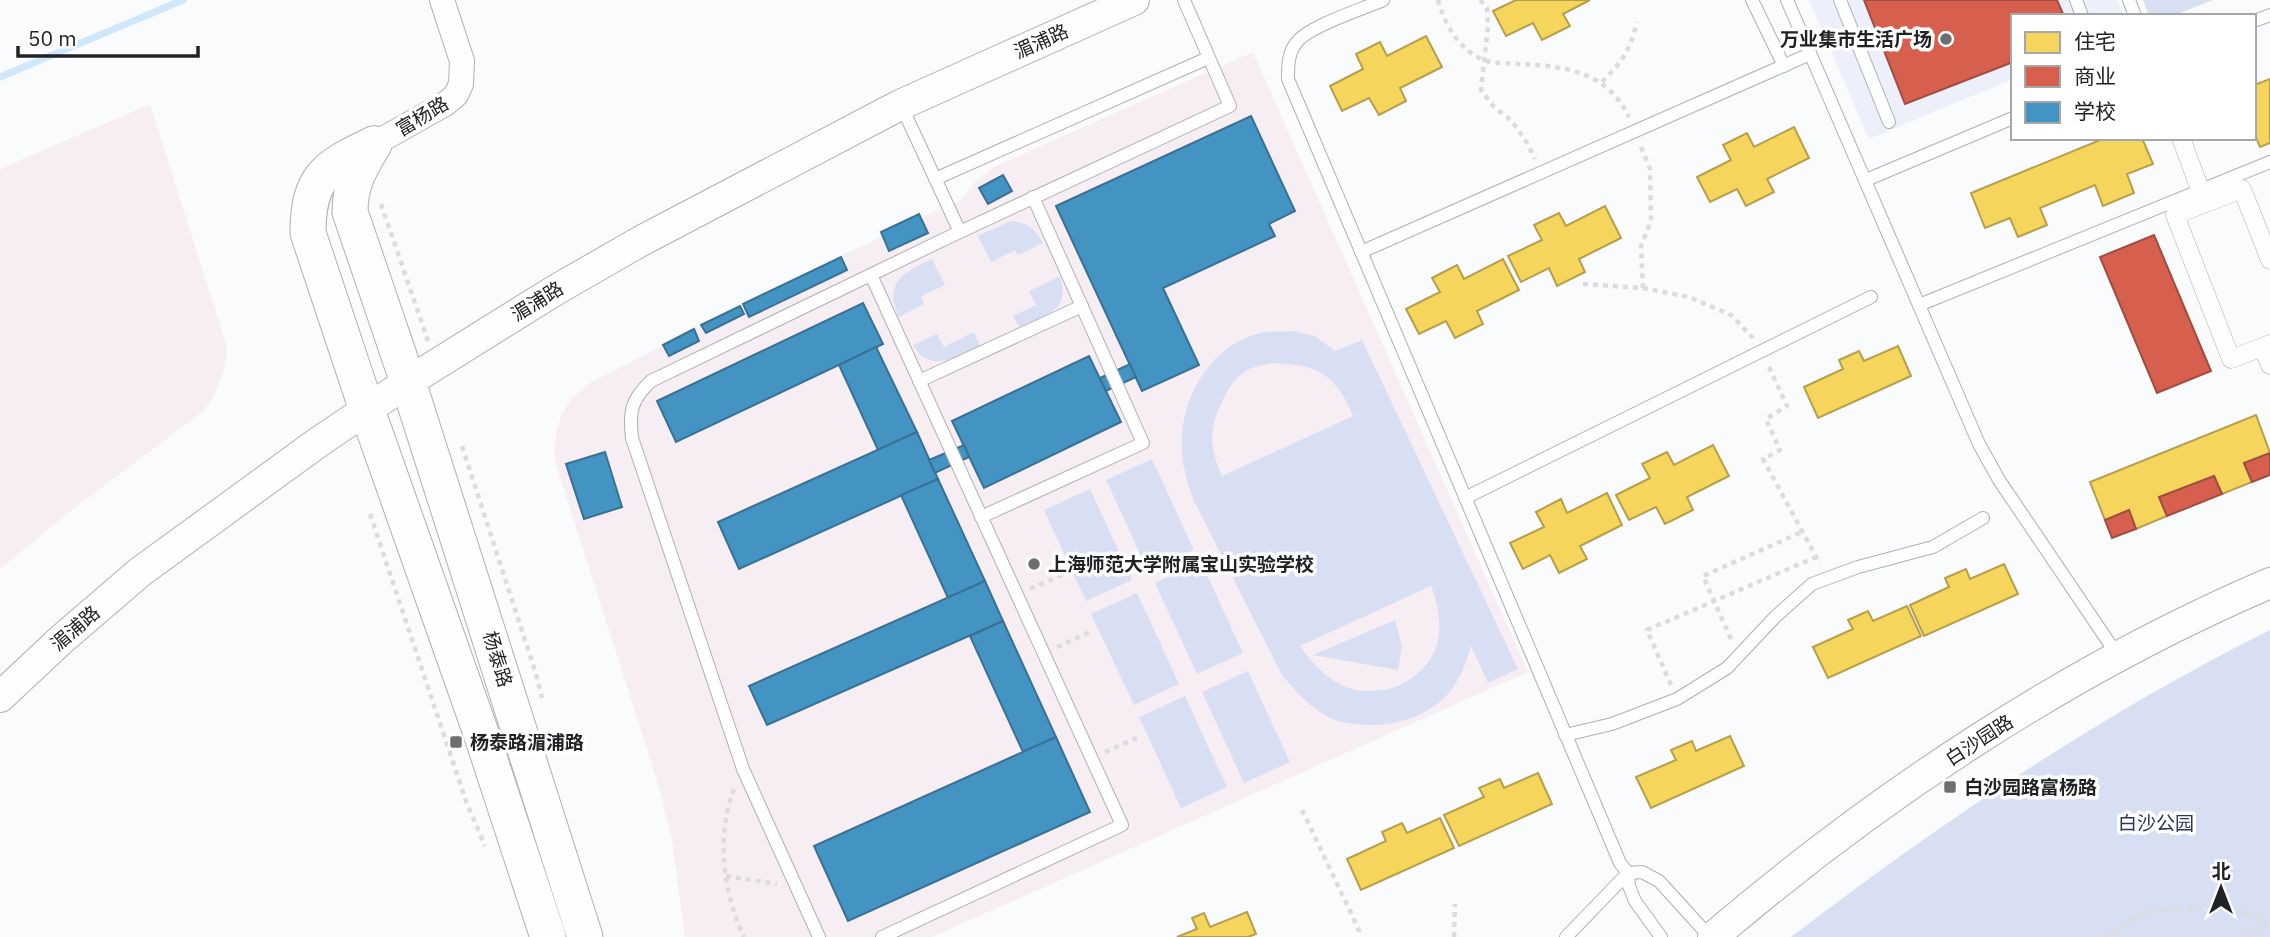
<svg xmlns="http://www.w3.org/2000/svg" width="2270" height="937" viewBox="0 0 2270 937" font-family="'IBM Plex Sans','Noto Sans SC',sans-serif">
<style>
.built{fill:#edf0fa}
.education{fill:#f7eef4}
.green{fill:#d9dff3;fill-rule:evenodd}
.homes{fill:#f6d55c;stroke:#b69f4c;stroke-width:2}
.shops{fill:#d6604d;stroke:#a04d41;stroke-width:2}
.schools{fill:#4393c3;stroke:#397194;stroke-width:2}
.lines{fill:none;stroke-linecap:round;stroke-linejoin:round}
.stream{stroke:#d0e7fb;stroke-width:7}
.service-casing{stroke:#afb0b2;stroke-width:14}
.pedestrian-casing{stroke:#afb0b2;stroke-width:19}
.minor-casing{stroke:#afb0b2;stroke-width:26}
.tertiary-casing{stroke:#afb0b2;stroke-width:32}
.secondary-casing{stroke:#afb0b2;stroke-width:37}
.path{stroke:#dcdcdd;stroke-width:4.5;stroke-dasharray:5 5;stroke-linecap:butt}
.service{stroke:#fefeff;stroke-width:12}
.pedestrian{stroke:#fefeff;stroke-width:18}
.minor{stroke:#fefeff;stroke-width:24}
.tertiary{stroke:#fefeff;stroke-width:30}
.secondary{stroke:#fefeff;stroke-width:35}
.poi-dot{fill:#6d6e71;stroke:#fff;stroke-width:2.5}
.labels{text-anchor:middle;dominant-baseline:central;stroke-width:7;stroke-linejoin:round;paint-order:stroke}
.poi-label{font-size:19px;font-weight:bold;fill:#212225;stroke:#fff;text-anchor:start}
.street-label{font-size:19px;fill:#212225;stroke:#fff}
.park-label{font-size:19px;fill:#2b3461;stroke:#fff}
</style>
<rect width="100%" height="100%" fill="#f9fbfd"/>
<path class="built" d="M1809 0H2117L2124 16H2013V79L1869 139Z"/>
<g class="education">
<path d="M1253 52 1528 672 932 937H685L672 840 656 777 558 471 554 453 556 432 562 414 571 399 591 382 743 304 882 236 881 232 919 214 921 218 960 200 975 182 993 167Z"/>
<path d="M150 104 226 344 227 357 223 373 212 400 202 412 73 509 0 569V169Z"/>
</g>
<g class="green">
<path d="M2143 0H2213L2172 16H2149Z"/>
<path d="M1011 221C1028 223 1035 228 1043 243L1018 255 1015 250 991 262 978 236Z"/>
<path d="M932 259 945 285 921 296 924 304 899 317C883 282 904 272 932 259Z"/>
<path d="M1060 276C1071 311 1046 315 1019 327L1013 316 1036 305 1029 291Z"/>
<path d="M1291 331 1315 336 1335 351 1362 340 1518 669 1488 683 1471 646C1466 663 1460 680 1448 694 1421 723 1375 731 1338 721 1316 714 1294 691 1281 673L1194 501C1187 482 1181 463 1182 442 1182 394 1213 343 1264 332 1272 331 1282 332 1291 331ZM1273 363C1318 365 1335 373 1353 416L1222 476C1208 445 1209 426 1225 396 1229 387 1237 376 1246 371 1253 366 1265 365 1273 363ZM1431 586C1445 622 1444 659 1407 681 1398 686 1392 689 1382 690 1372 691 1358 692 1349 688 1328 681 1312 663 1300 646Z"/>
<path d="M974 332 980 346C958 356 929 375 913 345L937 334 944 347Z"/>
<path d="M1152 459 1194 550 1148 571 1106 480Z"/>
<path d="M1090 489 1132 580 1086 601 1044 510Z"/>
<path d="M1201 562 1243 653 1197 674 1155 583Z"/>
<path d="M1137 593 1179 684 1134 705 1091 614Z"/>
<path d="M1395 620 1402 646 1398 670 1313 655Z"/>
<path d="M2270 630V937H1791C1941 822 2100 715 2270 630Z"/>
<path d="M1248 671 1290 762 1244 783 1202 692Z"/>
<path d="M1185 696 1227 787 1181 808 1139 717Z"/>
</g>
<g class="homes">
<path d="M1516 0H1590L1563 14 1570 26 1542 40 1533 23 1506 36 1493 11Z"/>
<path d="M1426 36 1442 67 1400 88 1406 101 1379 115 1369 98 1342 111 1330 86 1363 69 1356 54 1380 42 1387 56Z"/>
<path d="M2270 79V143L2260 147 2254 133V85Z"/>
<path d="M1794 127 1809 158 1767 179 1774 192 1746 206 1737 189 1710 202 1697 177 1731 160 1723 145 1747 133 1754 147Z"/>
<path d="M2105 138H2142L2153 164 2127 174 2134 193 2103 206 2095 185 2040 208 2047 225 2018 237 2010 218 1985 228 1971 193Z"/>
<path d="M1605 206 1621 238 1579 259 1585 272 1557 286 1549 268 1521 282 1508 256 1542 240 1534 225 1559 213 1566 226Z"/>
<path d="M1503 259 1519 290 1477 311 1483 324 1455 338 1446 321 1419 334 1406 309 1440 292 1432 278 1457 265 1464 279Z"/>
<path d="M1898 346 1911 376 1818 418 1804 387 1843 369 1839 360 1859 351 1864 361Z"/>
<path d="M2256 415 2270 453 2244 463 2252 482 2222 494 2214 476 2159 497 2167 516 2136 529 2129 510 2105 520 2090 482Z"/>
<path d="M1713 445 1729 476 1687 497 1693 510 1665 524 1656 507 1629 520 1616 495 1650 478 1642 464 1667 452 1674 465Z"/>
<path d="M1607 493 1622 525 1580 546 1587 559 1559 573 1550 555 1523 569 1510 543 1544 527 1536 512 1561 499 1567 513Z"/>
<path d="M2004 564 2018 594 1924 636 1910 605 1949 587 1945 578 1966 569 1970 579Z"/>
<path d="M1907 606 1921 636 1828 678 1813 647 1853 629 1848 620 1868 611 1873 621Z"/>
<path d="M1730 736 1744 766 1651 808 1636 777 1676 760 1671 750 1692 741 1696 751Z"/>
<path d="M1538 773 1552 804 1459 846 1444 815 1484 797 1479 788 1500 779 1504 788Z"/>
<path d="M1440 818 1454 848 1361 890 1347 859 1386 841 1382 832 1402 823 1407 833Z"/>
<path d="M1247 912 1256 934 1248 937H1177L1197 929 1192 918 1204 913 1210 927Z"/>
</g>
<g class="shops">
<path d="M1864 0H2057L2064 16H2013V62L1905 104Z"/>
<path d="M2154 235 2211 371 2157 393 2100 257Z"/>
<path d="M2270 453V475L2252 482 2244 463Z"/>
<path d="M2214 476 2222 494 2167 516 2159 497Z"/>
<path d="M2129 510 2136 529 2112 538 2105 520Z"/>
</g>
<g class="schools">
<path d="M1251 116 1295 211 1269 224 1275 236 1163 288 1199 365 1142 391 1056 206Z"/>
<path d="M1003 175 1012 191 988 204 979 188Z"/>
<path d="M919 214 928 233 889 251 881 232Z"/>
<path d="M841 257 847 270 749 317 743 304Z"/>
<path d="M863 303 883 344 676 442 657 401Z"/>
<path d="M740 306 744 314 706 333 701 325Z"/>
<path d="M694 329 699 341 669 356 663 345Z"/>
<path d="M876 347 917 432 878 450 839 365Z"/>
<path d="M1089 356 1121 422 984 488 952 421Z"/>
<path d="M1130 364 1136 377 1106 391 1100 378Z"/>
<path d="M917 432 938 479 739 569 718 522Z"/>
<path d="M964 445 969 457 935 473 929 460Z"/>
<path d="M605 452 622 507 584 519 566 464Z"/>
<path d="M938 479 985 581 948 598 901 495Z"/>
<path d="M985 581 1003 621 767 725 749 686Z"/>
<path d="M1003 621 1056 737 1023 752 970 636Z"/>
<path d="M1056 737 1090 812 848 921 814 846Z"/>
</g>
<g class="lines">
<path class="stream" d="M0 77 183 0"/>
<g class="service-casing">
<g id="service">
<path d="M1383 0C1363 9 1309 26 1297 42 1288 52 1288 66 1288 79L1612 844 1620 863 1628 873 1629 886 1635 901 1661 937"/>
<path d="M1752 0 1784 66"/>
<path d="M1787 0 1979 444 1999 480 2118 656"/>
<path d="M1840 0 1889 122"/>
<path d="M2076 0 2082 16"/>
<path d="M2129 0 2135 16"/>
<path d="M2254 21 2270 15"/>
<path d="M901 105 960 232"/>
<path d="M935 179 1208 58"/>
<path d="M1866 180 2013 118"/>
<path d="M1361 252 1810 54"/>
<path d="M871 275 1122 825 882 937"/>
<path d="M1919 305 2270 162"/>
<path d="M919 381 1082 306"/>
<path d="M1465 498 1871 297"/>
<path d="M981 517 1143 443 1033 197"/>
<path d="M1565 735 1612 724 1677 699 1727 668 1775 617 1812 584 1858 567 1933 547 1983 518"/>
<path d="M819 937 743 769 632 438C629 411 631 400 651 381L949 237 1230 106 1184 0"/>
<path d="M1566 937 1628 873 1642 872 1659 881 1710 937"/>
</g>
</g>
<g class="pedestrian-casing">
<g id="pedestrian">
<path d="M2181 138 2205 203"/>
<path d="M2270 260 2242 189 2175 215 2231 359 2270 344"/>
<path d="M2263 347 2270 365"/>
</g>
</g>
<g class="minor-casing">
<path id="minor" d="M374 144 445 104 456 95 461 84 462 61 442 0"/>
</g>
<g class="tertiary-casing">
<g id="tertiary">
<path d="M0 697 62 639 140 572 320 441 408 382 554 291 641 241 900 105 1134 0"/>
<path d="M1713 937C1879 795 2069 669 2270 583"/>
</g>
</g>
<g class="secondary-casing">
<g id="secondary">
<path d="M374 144C327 166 308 176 308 233L367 410 481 733 548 937"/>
<path d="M374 144C360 168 350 183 350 212L408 382 585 937"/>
</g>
</g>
<g class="path">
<path d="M1438 0C1445 24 1457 47 1481 59 1492 64 1507 63 1519 64 1564 66 1607 71 1629 117"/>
<path d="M1480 0 1487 8 1488 26 1481 90 1494 107 1512 121 1527 143 1535 159"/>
<path d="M1602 82C1623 60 1629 53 1637 22"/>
<path d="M1641 147 1650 169 1651 221 1641 246 1643 288"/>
<path d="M381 204 428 341"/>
<path d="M1583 284 1643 288 1689 297 1731 315 1753 338"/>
<path d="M1769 367 1787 406 1766 419 1780 450 1763 459 1820 564"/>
<path d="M462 446 536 674 542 698"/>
<path d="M370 514 466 801 485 846"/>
<path d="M1030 589 1066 573"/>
<path d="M1731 639 1703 576 1802 532"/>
<path d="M1057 647 1092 631"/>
<path d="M1671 685 1647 630 1816 557"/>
<path d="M1105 752 1139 737"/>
<path d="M734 789C716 836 723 893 744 937"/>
<path d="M1302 810 1352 915 1359 931 1358 937"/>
<path d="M726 876 777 884"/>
<path d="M1454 937 1455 904"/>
<path d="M2104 937 2147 912 2208 907 2243 911 2267 923"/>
<path d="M2246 937 2270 922"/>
</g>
<use href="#service" class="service"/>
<use href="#pedestrian" class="pedestrian"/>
<use href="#minor" class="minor"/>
<use href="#tertiary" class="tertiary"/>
<use href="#secondary" class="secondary"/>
</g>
<g class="poi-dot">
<circle cx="1946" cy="39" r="7"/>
<circle cx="1034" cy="564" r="7"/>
<rect x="449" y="735" width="14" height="14" rx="3.5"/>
<rect x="1943" y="780" width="14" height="14" rx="3.5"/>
</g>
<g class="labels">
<g class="poi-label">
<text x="1932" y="39" text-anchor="end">万业集市生活广场</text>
<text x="1048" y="564">上海师范大学附属宝山实验学校</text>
<text x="470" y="742">杨泰路湄浦路</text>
<text x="1964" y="787">白沙园路富杨路</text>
</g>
<g class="street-label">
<text transform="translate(1041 41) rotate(-24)">湄浦路</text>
<text transform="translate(422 116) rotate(-31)">富杨路</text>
<text transform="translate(537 301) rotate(-32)">湄浦路</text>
<text transform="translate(75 628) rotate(-41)">湄浦路</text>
<text transform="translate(498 659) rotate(73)">杨泰路</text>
<text transform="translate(1979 740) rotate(-33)">白沙园路</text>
</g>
<g class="park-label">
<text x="2156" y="823">白沙公园</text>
</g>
</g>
<rect x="2011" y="14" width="245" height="126" fill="#ffffff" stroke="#a6a7a8" stroke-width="2"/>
<rect x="2025" y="32" width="35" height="21" fill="#f6d55c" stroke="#a6a7a8" stroke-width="2"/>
<text x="2074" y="49" font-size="21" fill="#212225">住宅</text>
<rect x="2025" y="66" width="35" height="21" fill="#d6604d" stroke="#a6a7a8" stroke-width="2"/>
<text x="2074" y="84" font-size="21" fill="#212225">商业</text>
<rect x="2025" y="102" width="35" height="21" fill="#4393c3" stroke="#a6a7a8" stroke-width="2"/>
<text x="2074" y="119" font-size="21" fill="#212225">学校</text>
<g transform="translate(2221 888)" stroke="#ffffff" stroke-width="5" paint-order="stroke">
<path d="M0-5L12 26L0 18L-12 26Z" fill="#212225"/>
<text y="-10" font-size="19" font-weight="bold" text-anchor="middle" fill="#212225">北</text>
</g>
<path d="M18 46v10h180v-10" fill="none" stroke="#212225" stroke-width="3.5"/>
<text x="28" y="46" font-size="21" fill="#212225" stroke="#ffffff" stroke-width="5" paint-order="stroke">50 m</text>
</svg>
